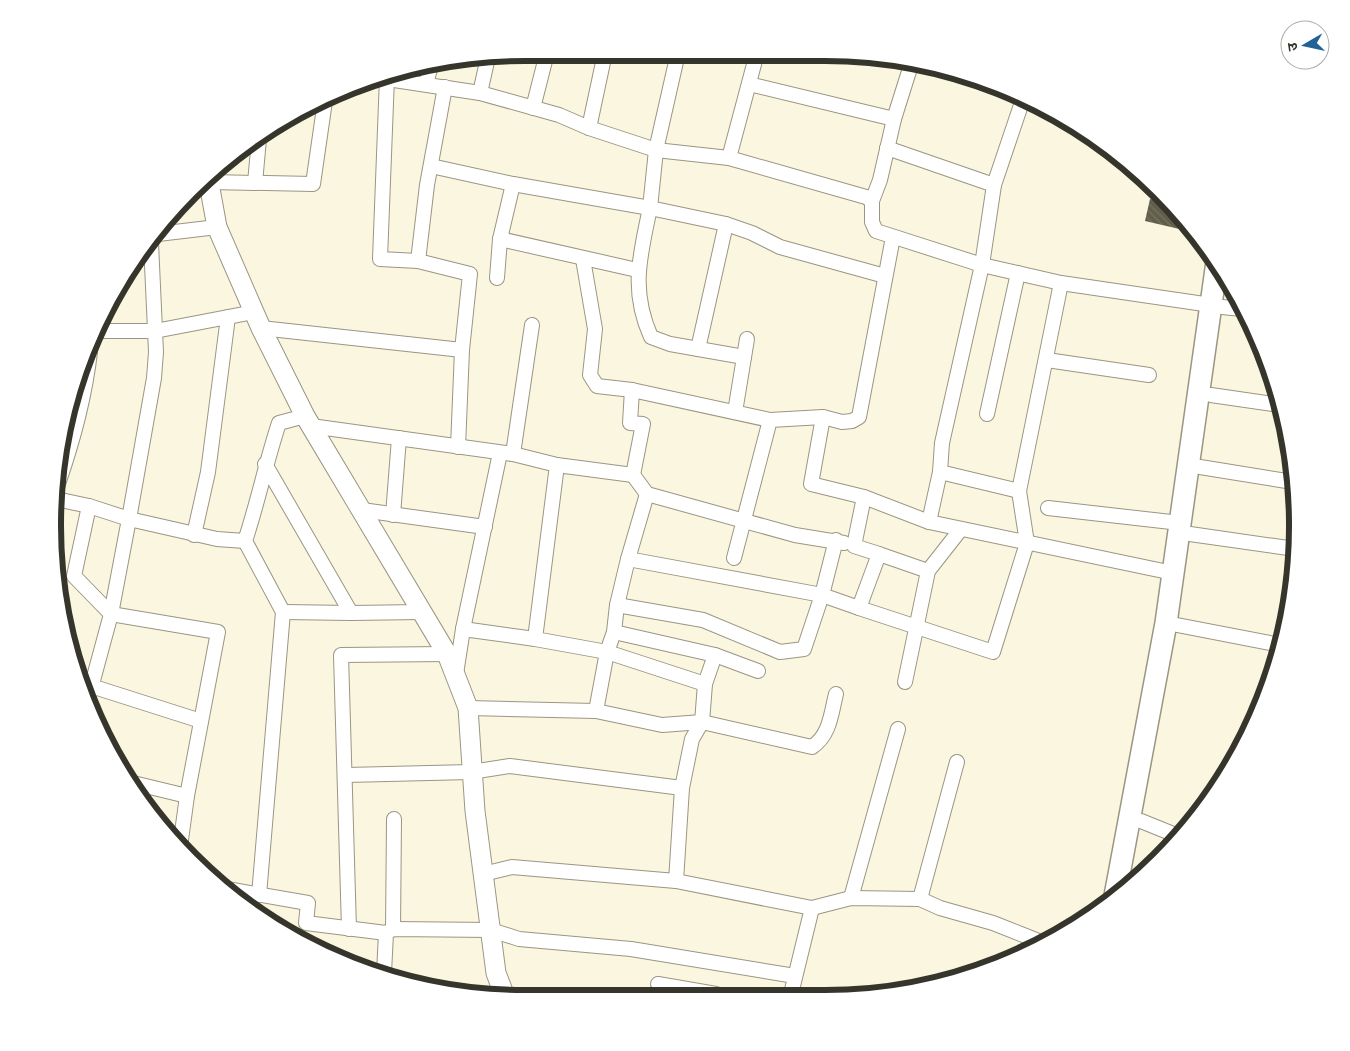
<svg xmlns="http://www.w3.org/2000/svg" width="1350" height="1051" viewBox="0 0 1350 1051" font-family="Rubik,'Noto Sans Devanagari',sans-serif">
<style>
.building{fill:url(#building-back-hatch)}
.lines{fill:none;stroke-linecap:round;stroke-linejoin:round}
.street-casing{stroke:#9a9683;stroke-width:16}
.secondary-casing{stroke:#9a9683;stroke-width:21}
.primary-casing{stroke:#9a9683;stroke-width:24}
.street{stroke:#fff;stroke-width:14}
.secondary{stroke:#fff;stroke-width:19}
.primary{stroke:#fff;stroke-width:21}
.rim{fill:none;stroke:#36352c;stroke-width:6}
</style>
<defs>
<pattern id="building-back-hatch" width="6" height="6" patternUnits="userSpaceOnUse" patternTransform="scale(1.25)"><rect width="6" height="6" fill="#615e4b"/><path d="M-1 5l2 2M0 0l6 6M5-1l2 2" fill="none" stroke="#757262"/></pattern>
</defs>
<rect width="100%" height="100%" fill="#faf6e0"/>
<path class="building" d="M1150 199 1160 201 1188 231 1145 221Z"/>
<g class="lines">
<g class="street-casing">
<g id="street">
<path d="M678 53 656 150 650 208 726 224 752 233 780 247 885 276"/>
<path d="M387 77 380 259 418 261 470 274 462 350 458 447"/>
<path d="M381 78 480 93 559 115 589 128 656 150 729 158 866 197 872 201V222L876 231 982 265 1061 283 1211 305"/>
<path d="M426 84 431 65"/>
<path d="M749 84 894 119"/>
<path d="M480 93 488 57"/>
<path d="M533 108 547 53"/>
<path d="M589 128 605 53"/>
<path d="M887 148 994 185"/>
<path d="M729 158 757 53"/>
<path d="M431 166 513 184 650 208C640 256 630 290 651 337L670 344 744 357"/>
<path d="M210 182 313 184 325 101"/>
<path d="M255 183 259 139"/>
<path d="M872 201 880 180 894 119 911 65"/>
<path d="M158 234 217 227"/>
<path d="M500 239 637 270"/>
<path d="M151 243 156 352 154 378 129 519 217 539 245 541"/>
<path d="M583 259 595 329 590 375 597 386 632 390"/>
<path d="M418 261 427 185 445 87"/>
<path d="M497 278 500 239 513 184"/>
<path d="M1222 307 1242 309"/>
<path d="M261 328 462 350"/>
<path d="M99 331H155L228 317"/>
<path d="M698 349 726 224"/>
<path d="M1047 360 1149 375"/>
<path d="M1211 395 1280 405"/>
<path d="M735 412 747 339"/>
<path d="M987 414 1018 273"/>
<path d="M823 417 811 484 864 497 929 522 1173 573"/>
<path d="M311 426 513 454 532 325"/>
<path d="M513 454 557 465"/>
<path d="M265 464 351 613 421 612"/>
<path d="M1200 467 1293 482"/>
<path d="M940 472 942 443 982 265 994 185 1022 102"/>
<path d="M633 475 647 494 795 535 844 543"/>
<path d="M58 484C73 441 85 396 90 352"/>
<path d="M864 497 854 546 879 554 859 608 993 652 1027 543 1019 491"/>
<path d="M56 499 89 506 74 576 111 614 218 632 187 796 180 847"/>
<path d="M1048 508 1180 523"/>
<path d="M362 510 485 527"/>
<path d="M393 515 399 438"/>
<path d="M929 522 940 472 1019 491 1061 283"/>
<path d="M1190 534 1295 549"/>
<path d="M194 535 208 472 228 317 254 312"/>
<path d="M879 554 928 571"/>
<path d="M734 558 770 420"/>
<path d="M628 559 647 494"/>
<path d="M617 605 703 620 780 652 804 649 822 595 836 540"/>
<path d="M283 612 351 613"/>
<path d="M1177 625 1280 645"/>
<path d="M463 629 535 639"/>
<path d="M614 632 715 655 758 671"/>
<path d="M715 655 705 684 702 722 692 739 682 788 676 881 812 908 791 994"/>
<path d="M456 674 463 629 500 453"/>
<path d="M905 682 928 571 961 529"/>
<path d="M705 684 607 652 535 639 557 465 633 475 643 424 630 423 632 390 770 420 823 417 842 422 852 421 859 417 893 237"/>
<path d="M91 686 201 721"/>
<path d="M88 699 111 614 129 519 89 506"/>
<path d="M468 708 596 711 662 725 702 722 812 747C830 735 831 714 836 694"/>
<path d="M596 711 607 652 614 632 617 605 628 559 822 595 859 608"/>
<path d="M346 775 471 772 510 766 682 788"/>
<path d="M129 782 187 796"/>
<path d="M1141 821 1178 836"/>
<path d="M483 874 512 867 676 881"/>
<path d="M227 889 308 903 306 923 386 933"/>
<path d="M259 895 283 612 245 541C258 502 266 462 279 423L305 416"/>
<path d="M851 898 898 729"/>
<path d="M920 899 957 762"/>
<path d="M812 908 851 898 920 899 940 908 993 923 1041 942"/>
<path d="M349 929 341 655 447 654"/>
<path d="M393 929 394 819"/>
<path d="M384 973 386 933 393 929 491 930 519 939 631 949 795 976"/>
<path d="M658 984 716 994"/>
</g>
</g>
<g class="secondary-casing">
<path id="secondary" d="M208 178 217 227 261 328 305 416 447 654 468 708 475 811 496 973 504 994"/>
</g>
<g class="primary-casing">
<path id="primary" d="M1115 896 1166 623 1217 262"/>
</g>
<use href="#street" class="street"/>
<use href="#secondary" class="secondary"/>
<use href="#primary" class="primary"/>
</g>
<path d="M0 0H1350V1051H0ZM525 61H825A464 464 0 0 1 1289 525V526A464 464 0 0 1 825 990H525A464 464 0 0 1 61 526V525A464 464 0 0 1 525 61Z" fill="#fff" fill-rule="evenodd"/>
<path class="rim" d="M525 61H825A464 464 0 0 1 1289 525V526A464 464 0 0 1 825 990H525A464 464 0 0 1 61 526V525A464 464 0 0 1 525 61Z"/>
<g transform="translate(1305 45) rotate(261)"><circle r="24" fill="#ffffff" stroke="#afaeab"/>
<path d="M0-4L9 19L0 12L-9 19Z" fill="#216297"/>
<text y="-8" font-size="14" font-weight="bold" text-anchor="middle" fill="#36352c">उ</text>
</g>
</svg>
